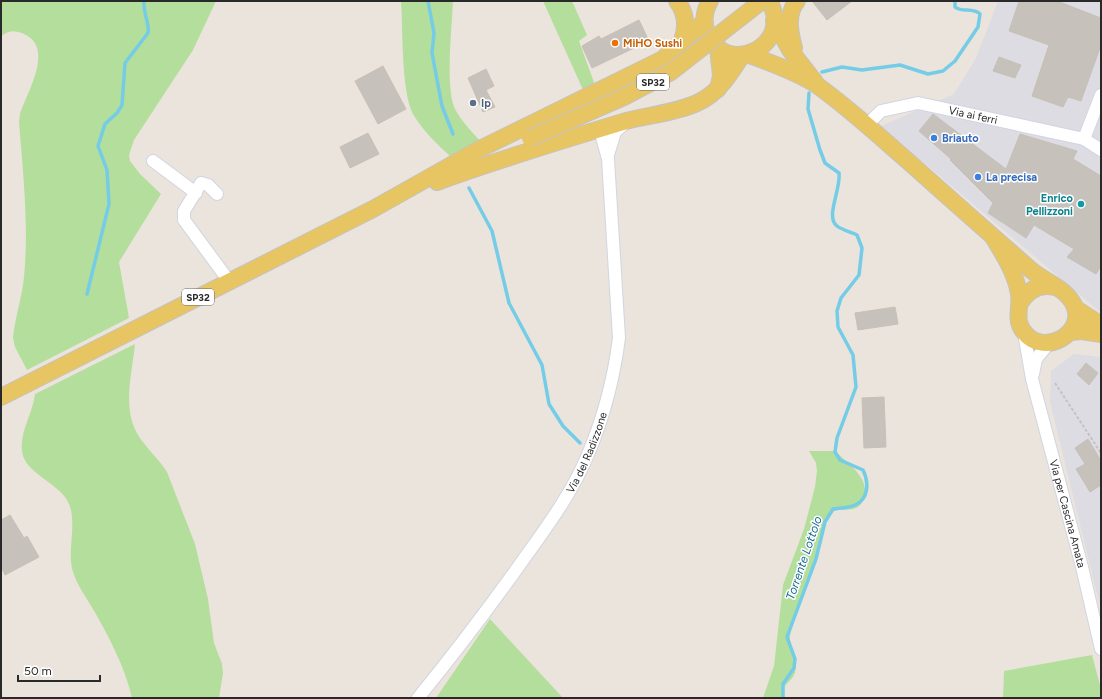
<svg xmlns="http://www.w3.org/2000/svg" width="1102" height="699" viewBox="0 0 1102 699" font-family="Figtree,sans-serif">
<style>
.industrial{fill:#dedce3}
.green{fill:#b4de9b}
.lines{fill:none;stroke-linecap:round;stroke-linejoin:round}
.stream{stroke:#74cce7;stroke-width:3.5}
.building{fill:#c6c1bb;stroke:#c6c0b6}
.minor-casing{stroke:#d1d5e1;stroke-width:14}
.major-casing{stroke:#c3c3c3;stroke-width:18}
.path{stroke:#c3c3c3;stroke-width:2;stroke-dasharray:3 2;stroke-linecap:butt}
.minor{stroke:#fff;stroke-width:12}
.major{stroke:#e8c563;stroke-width:16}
.major-bridge-casing{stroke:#c3c3c3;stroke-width:18;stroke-linecap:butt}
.major-bridge{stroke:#e8c563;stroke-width:16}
.food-dot{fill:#e8710a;stroke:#fff;stroke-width:1.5}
.service-dot{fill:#5c6f8a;stroke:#fff;stroke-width:1.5}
.shop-dot{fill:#3f7fe0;stroke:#fff;stroke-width:1.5}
.culture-dot{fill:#0f9aa8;stroke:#fff;stroke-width:1.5}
.labels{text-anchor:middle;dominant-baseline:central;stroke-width:3;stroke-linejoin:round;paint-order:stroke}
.shield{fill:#fff;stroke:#696969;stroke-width:1}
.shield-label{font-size:10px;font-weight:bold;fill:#292929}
.food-label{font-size:11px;font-weight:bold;fill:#c56008;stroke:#fff;text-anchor:start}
.service-label{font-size:11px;font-weight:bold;fill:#4e5e75;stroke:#fff;text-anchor:start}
.street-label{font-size:11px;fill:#292929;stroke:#fff}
.shop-label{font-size:11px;font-weight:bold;fill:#366cbe;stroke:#fff;text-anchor:start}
.culture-label{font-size:11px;font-weight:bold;fill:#0d838f;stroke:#fff;text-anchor:end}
.water-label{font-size:12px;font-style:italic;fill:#156a92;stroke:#fff}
</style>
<rect width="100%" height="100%" fill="#ebe4dc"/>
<g class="industrial">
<path d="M998 1H1101V313L881 126 954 94 976 58Z"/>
<path d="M1074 354 1101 357V610L1050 402 1051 371Z"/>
</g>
<g class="green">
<path d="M1 1H216L193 50 134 140 129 155 130 161 140 174 161 194 119 262 129 318 27 370 15 347 13 338C15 317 22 298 24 277 29 226 23 173 19 122L20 114C27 92 55 48 24 34 15 30 9 30 1 36Z"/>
<path d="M401 1H453C452 26 445 88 455 109 462 122 472 132 482 143L451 157C437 144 423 131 413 114 401 91 403 29 401 1Z"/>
<path d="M543 1H572L587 35 579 41 596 88 584 92Z"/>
<path d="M135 344C132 375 121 411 140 438 148 450 159 459 167 472L195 544 208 599 214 643 222 664 223 673 219 698H132C125 667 109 637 93 609 86 597 77 585 73 572 66 550 79 520 67 500 58 484 28 473 23 456 17 435 33 414 35 394Z"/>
<path d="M809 451H835C845 461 867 476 865 492 861 521 840 502 829 515 823 522 824 536 821 544 814 562 808 581 802 599 798 612 791 624 790 637 789 649 799 660 795 672 792 684 781 682 783 698H763L774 666 783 585 804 529 815 487 817 471 816 463Z"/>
<path d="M490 619 563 698H436Z"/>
<path d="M1092 655 1101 689V698H1003L1004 671Z"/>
</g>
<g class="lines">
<g class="stream">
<path d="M428 1 434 33 432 53 442 106 453 134"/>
<path d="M822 72 842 67 862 70 900 65 928 74 943 71 955 61 978 27 980 14C973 7 962 13 955 7V1"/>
<path d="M469 188 492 231 509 303 542 365 549 404 563 426 580 443"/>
<path d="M87 294 109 204 107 170 98 146 105 124 117 113 122 105 125 63 148 33C150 25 143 13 144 1"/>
<path d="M783 698V684L794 668 795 659 787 637 816 559 825 522 833 509C839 508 849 508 855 505 869 499 869 482 863 470L840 460 835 452 837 438 856 387 853 355 838 327 837 311 841 298 859 275 862 248 857 235C851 232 842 230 837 226 825 217 841 190 839 173L825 163 820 150 808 109 809 93"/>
</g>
</g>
<g class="building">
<path d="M812 1H852L827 20Z"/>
<path d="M1019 1H1057L1101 18V45L1081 101 1068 97 1063 107 1032 96 1049 45 1009 31Z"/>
<path d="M639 20 649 41 592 68 582 46 599 36 601 39Z"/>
<path d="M999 57 1021 65 1015 78 993 71Z"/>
<path d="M383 66 406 109 378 124 355 81Z"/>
<path d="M486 69 494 86 486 90 495 107 483 112 468 78Z"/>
<path d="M933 114 1006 169 1020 134 1077 151 1073 159 1101 176V266L1096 274 1067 257 1074 249 1034 225 1026 238 988 213 993 203 950 160 951 159 919 131Z"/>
<path d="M368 133 379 154 350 168 340 147Z"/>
<path d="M895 307 898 324 858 330 855 313Z"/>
<path d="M1086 363 1098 373 1089 385 1077 374Z"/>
<path d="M884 397 886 447 864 448 862 398Z"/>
<path d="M1088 439 1101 461V485L1090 492 1076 469 1085 464 1075 448Z"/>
<path d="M10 515 24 538 27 536 39 557 5 575 1 567V520Z"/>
</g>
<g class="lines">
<g class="minor-casing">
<g id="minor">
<path id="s1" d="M867 125 881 111 918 103 1084 139 1101 150"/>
<path d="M1084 139 1101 95"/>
<path d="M608 155 615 132 626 122"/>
<path d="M153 161 196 193"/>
<path d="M217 194 208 185 201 183 184 211V220L229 281"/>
<path id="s2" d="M1024 333 1032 379 1082 567 1101 649"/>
<path d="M1033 374 1036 359 1049 343"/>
<path id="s3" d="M418 698C454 654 488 609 521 563 546 528 573 492 589 452 604 416 614 377 619 338L608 159 600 130"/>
</g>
</g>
<g class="major-casing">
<g id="major">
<path d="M677 1C687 14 687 27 682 41"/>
<path d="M710 1C704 11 703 22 707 33 726 79 795 45 769 1"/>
<path d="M774 21 790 50 815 82"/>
<path d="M794 48C790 33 786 14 797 1"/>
<path d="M747 54C768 62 800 73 818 86 850 109 879 136 909 162 949 198 990 234 1031 270 1045 282 1066 288 1074 305 1087 333 1043 358 1024 332 1014 320 1021 308 1019 294 1016 274 1004 255 993 237"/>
<path d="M718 89 721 76 718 47"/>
<path d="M437 182C500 159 563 140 626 121 649 115 675 113 697 103 718 94 731 73 742 55"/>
<path d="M1020 303C1028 290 1039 283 1055 287"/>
<path d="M1075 308 1101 325"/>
<path d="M1070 332 1082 331 1101 334"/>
<path d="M1 397 373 209 478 150 663 59 704 22"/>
</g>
</g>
<path class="path" d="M1055 383 1101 453"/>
<use href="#minor" class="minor"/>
<use href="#major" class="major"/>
<g class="major-bridge-casing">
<path id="major-bridge" d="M530 138 624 97 671 72 762 1"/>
</g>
<use href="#major-bridge" class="major-bridge"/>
</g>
<circle class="food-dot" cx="615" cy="43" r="4"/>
<circle class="service-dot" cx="473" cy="103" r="4"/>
<g class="shop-dot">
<circle cx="934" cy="138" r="4"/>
<circle cx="978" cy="177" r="4"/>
</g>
<circle class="culture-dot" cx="1081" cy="204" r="4"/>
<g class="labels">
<g class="shield">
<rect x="637" y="74" width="32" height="16" rx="3"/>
<rect x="182" y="289" width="32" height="16" rx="3"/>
</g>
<g class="shield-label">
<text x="653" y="82">SP32</text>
<text x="198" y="297">SP32</text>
</g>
<g class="food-label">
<text x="623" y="43">MiHO Sushi</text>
</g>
<g class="service-label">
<text x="481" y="103">Ip</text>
</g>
<g class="street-label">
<text stroke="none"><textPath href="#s1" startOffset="114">Via ai ferri</textPath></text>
<text stroke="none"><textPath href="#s3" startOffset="299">Via del Radizzone</textPath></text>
<text stroke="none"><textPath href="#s2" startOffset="186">Via per Cascina Amata</textPath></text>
</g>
<g class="shop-label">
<text x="942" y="138">Briauto</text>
<text x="986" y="177">La precisa</text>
</g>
<g class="culture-label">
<text x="1073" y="198">Enrico<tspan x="1073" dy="13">Pellizzoni</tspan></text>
</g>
<g class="water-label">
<text transform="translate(804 558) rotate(-71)">Torrente Lottolo</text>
</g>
</g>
<rect width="1102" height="699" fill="none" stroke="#292929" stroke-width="4"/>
<path d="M18 675v6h82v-6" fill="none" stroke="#292929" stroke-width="2"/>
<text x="24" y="675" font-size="12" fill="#292929" stroke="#ffffff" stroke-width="3" paint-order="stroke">50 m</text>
</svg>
